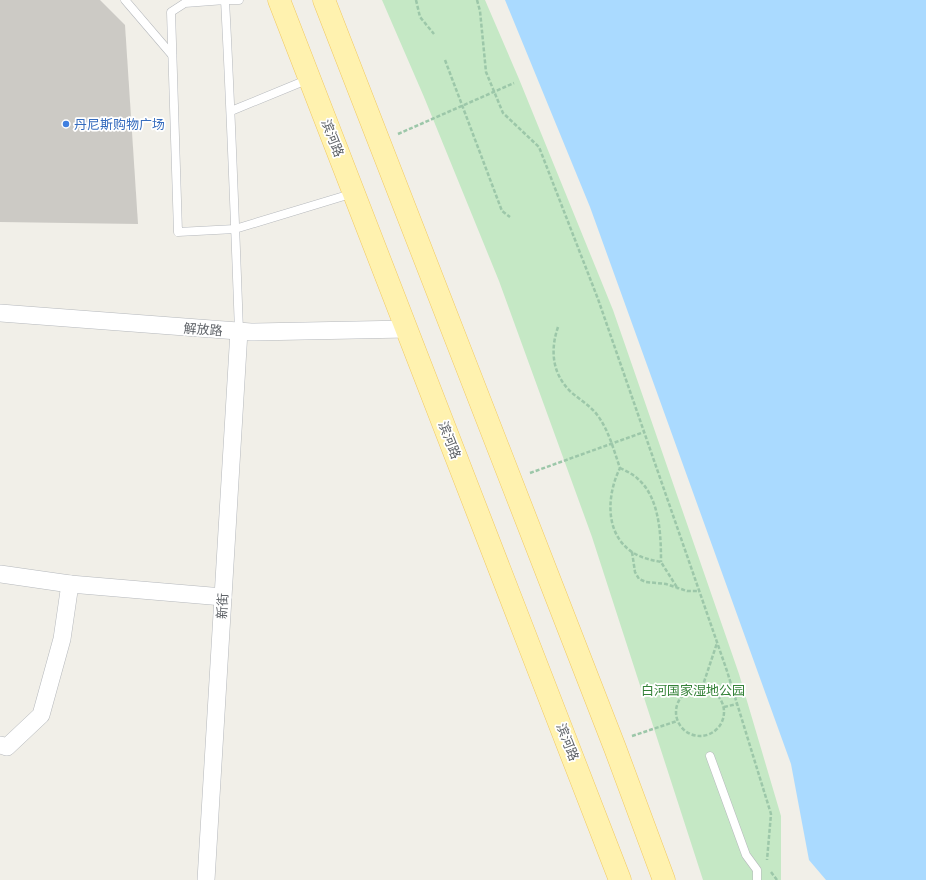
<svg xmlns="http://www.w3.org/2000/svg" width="926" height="880" viewBox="0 0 926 880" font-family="Barlow,'Noto Sans SC',sans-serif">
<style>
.green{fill:#c5e8c5}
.water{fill:#aadaff}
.building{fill:#cccac5}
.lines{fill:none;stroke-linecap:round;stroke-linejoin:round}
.lane-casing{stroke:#b5b8bc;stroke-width:9}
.street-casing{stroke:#b5b8bc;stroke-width:18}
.primary-casing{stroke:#f2c960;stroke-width:23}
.path{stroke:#9cc7a9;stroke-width:2.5;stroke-dasharray:4 2;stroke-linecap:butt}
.lane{stroke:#fff;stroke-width:8}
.street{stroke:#fff;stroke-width:17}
.primary{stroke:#fff2af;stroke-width:22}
.shop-dot{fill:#3f7fe0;stroke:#fff;stroke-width:1.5}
.labels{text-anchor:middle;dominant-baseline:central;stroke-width:3.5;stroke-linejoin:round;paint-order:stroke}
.shop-label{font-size:13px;fill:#366cbe;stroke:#fff;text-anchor:start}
.street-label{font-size:13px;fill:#5f6368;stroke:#fff}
.park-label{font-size:13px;fill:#348238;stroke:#fff}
</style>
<rect width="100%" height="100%" fill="#f1efe8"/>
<path class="green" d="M382 0H485L519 79 613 310 739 674 781 816V880H703L592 537 499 281 424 97Z"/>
<path class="water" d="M505 0H926V880H826L809 860 791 764 590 207Z"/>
<path class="building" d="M0 0H100L125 25 138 224 0 222Z"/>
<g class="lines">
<g class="lane-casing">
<g id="lane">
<path d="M125 0 172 55"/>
<path d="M225 0H239"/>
<path d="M231 111 309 79"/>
<path d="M239 331C235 221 231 111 225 0L185 3 171 12 178 232 235 229 354 193"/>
<path d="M710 756 746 855 757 870V880"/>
</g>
</g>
<g class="street-casing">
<g id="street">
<path d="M0 313 251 332 407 329"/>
<path d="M0 574 70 584"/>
<path d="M0 745 7 747 41 715 62 639 70 584 223 597"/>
<path d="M206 880 239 331"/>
</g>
</g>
<g class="primary-casing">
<g id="primary">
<path d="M279 0 620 880"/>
<path d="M324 0 615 748 664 880"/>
</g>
</g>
<g class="path">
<path d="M416 0 420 17 434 34"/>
<path d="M477 0 480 11 486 72 503 113 539 147 598 299 727 671 771 814 767 860"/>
<path d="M445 60 502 211 510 217"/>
<path d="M398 134 514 83"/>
<path d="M558 327C550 350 552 374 571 392 580 400 591 406 598 416 609 431 614 451 620 468 607 494 604 533 632 552 641 558 651 560 661 562L678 589"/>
<path d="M620 468C626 471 633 474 638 479 660 498 661 536 661 562"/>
<path d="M530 473 644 432"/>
<path d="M632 552 635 572 639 579 646 582 666 584 687 591H699"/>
<circle cx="700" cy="712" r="24"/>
<path d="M702 688 717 643"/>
<path d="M724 707 737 704"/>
<path d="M632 736 677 721"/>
<path d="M771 872 777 880"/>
</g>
<use href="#lane" class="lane"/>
<use href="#street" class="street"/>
<use href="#primary" class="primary"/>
</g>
<circle class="shop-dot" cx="66" cy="124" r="4"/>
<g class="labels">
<g class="shop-label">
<text x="74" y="124">丹尼斯购物广场</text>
</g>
<g class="street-label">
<text transform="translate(333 138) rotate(69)">滨河路</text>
<text transform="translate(203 329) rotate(4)">解放路</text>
<text transform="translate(450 440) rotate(69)">滨河路</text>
<text transform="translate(222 606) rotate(-87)">新街</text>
<text transform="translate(568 742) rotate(69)">滨河路</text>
</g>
<g class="park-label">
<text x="693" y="690">白河国家湿地公园</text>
</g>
</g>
</svg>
